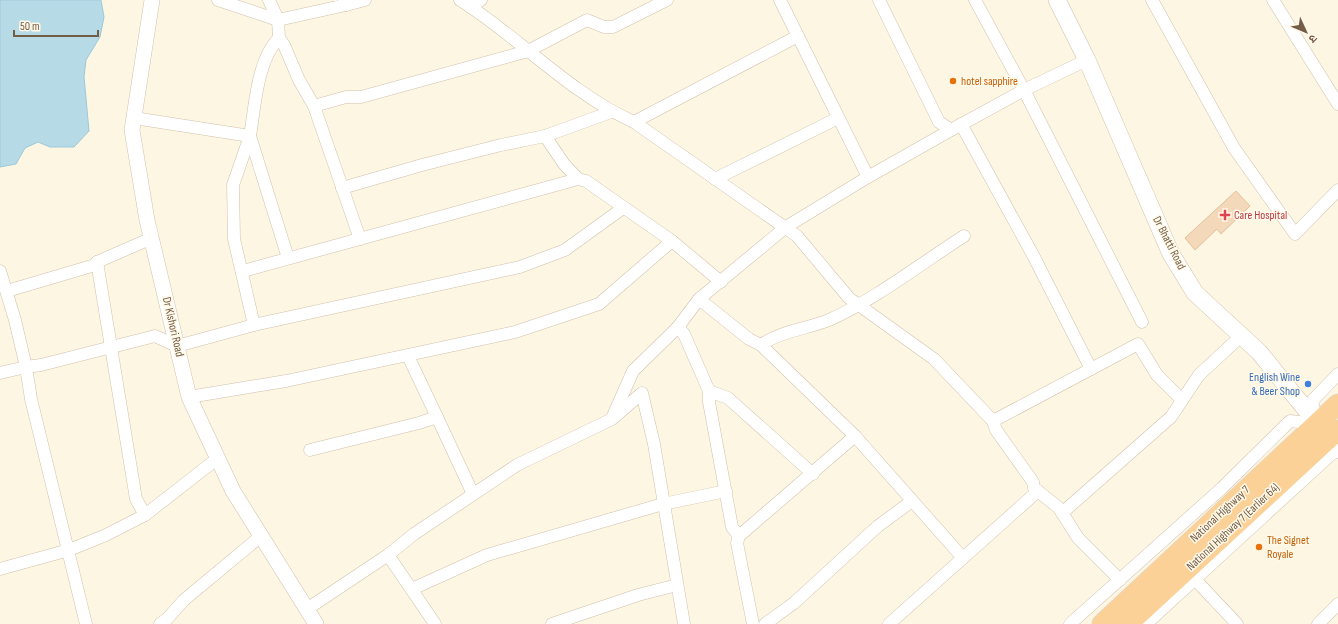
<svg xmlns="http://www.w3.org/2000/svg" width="1338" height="624" viewBox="0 0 1338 624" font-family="'Sofia Sans Condensed','Noto Sans Devanagari',sans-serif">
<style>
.water{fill:#b7dae7;stroke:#9dc8d9}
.building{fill:#f3d8ba;stroke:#e6c099}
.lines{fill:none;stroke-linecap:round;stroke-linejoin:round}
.minor-casing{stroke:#d0c1ac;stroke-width:13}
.tertiary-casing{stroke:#d0c1ac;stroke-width:16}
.secondary-casing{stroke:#d2bfa6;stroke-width:18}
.trunk-casing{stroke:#ded8d3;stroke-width:21}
.minor{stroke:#fff;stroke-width:12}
.tertiary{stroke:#fff;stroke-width:15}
.secondary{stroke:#fff;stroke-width:17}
.trunk{stroke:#fbd198;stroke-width:20}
.food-dot{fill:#e8710a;stroke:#fff9e9;stroke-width:1.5}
.health-dot{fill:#e0444e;stroke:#fff9e9;stroke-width:1.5}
.shop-dot{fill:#3f7fe0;stroke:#fff9e9;stroke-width:1.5}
.labels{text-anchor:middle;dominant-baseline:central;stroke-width:3;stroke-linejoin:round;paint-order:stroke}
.food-label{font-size:12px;fill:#c56008;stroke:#fff9e9;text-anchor:start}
.health-label{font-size:12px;fill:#be3a42;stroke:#fff9e9;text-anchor:start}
.street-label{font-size:12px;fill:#755e48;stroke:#fff9e9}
.shop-label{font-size:12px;fill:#366cbe;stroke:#fff9e9;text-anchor:end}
</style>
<rect width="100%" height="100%" fill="#fdf6e3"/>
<path class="water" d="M0 0H101L104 17 100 37 86 60 84 77 89 131 74 147H50L38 142 25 148 16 164 0 167Z"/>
<path class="building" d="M1236 191 1250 206 1221 234 1217 229 1195 250 1185 238Z"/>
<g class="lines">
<g class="minor-casing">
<g id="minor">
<path d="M218 0 278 20 346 5 344 0"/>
<path d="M269 0 278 20 279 38 284 45 299 80 314 106 346 97H361L528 51 587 20 604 27H613L667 0"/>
<path d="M460 0C519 37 569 93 634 122L797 236 849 298 934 359 993 421 996 430 1033 482 1034 488 1059 508 1078 538 1120 580"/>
<path d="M780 0 868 177"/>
<path d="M879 0 939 122 951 130"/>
<path d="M975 0 1024 90 1142 322"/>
<path d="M1152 0 1234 148 1295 234 1338 190"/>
<path d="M1273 0 1338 104"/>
<path d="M346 5 365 0"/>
<path d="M470 7 481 0"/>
<path d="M314 106 360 239"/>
<path d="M134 118 250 136C255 106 257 60 279 38"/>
<path d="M634 122 798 36"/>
<path d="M961 124 1034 257 1091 369"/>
<path d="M250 136 233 185 234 239 254 325"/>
<path d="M250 136 288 258"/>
<path d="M545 136 564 164 578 179"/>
<path d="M715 179 838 118"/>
<path d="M342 188 422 165 501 145 545 136 611 112"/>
<path d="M97 262 136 499 145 515"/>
<path d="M0 271 15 320 26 367 0 373"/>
<path d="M243 271 578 179 586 181 672 241 721 282"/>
<path d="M7 291 95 265 97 262 152 238"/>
<path d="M699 299 749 339 761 345 855 436 963 558"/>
<path d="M678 327 684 334 709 391V402L732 527 739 536"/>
<path d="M761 345C780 331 807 329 829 320 874 300 922 263 964 236"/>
<path d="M709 391 728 398 813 474"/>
<path d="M189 397 286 381 515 332 599 304 672 241"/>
<path d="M613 416 633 371 678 327 699 299 786 227 868 177 951 130 1024 90 1087 60"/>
<path d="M437 417 473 494"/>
<path d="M993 421 1138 344 1157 375 1182 400"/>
<path d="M310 450 419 423 437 417 408 356"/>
<path d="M1062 513 1171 417 1199 375 1241 336"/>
<path d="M388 555 435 624"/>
<path d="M0 569 69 550 106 535 145 515 218 458"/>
<path d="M1190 574 1237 624"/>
<path d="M412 589 487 555 663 504 726 491"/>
<path d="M307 609 388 555 414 534 517 465 612 419 642 393 654 444 684 624"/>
<path d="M86 624 31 399 26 367 41 365 155 336 177 346 254 325 520 267 565 250 623 208"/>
<path d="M160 624 167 619 184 600 261 536"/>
<path d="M552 624 638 595 677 585"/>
<path d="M753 624 737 543 739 536 855 436"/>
<path d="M765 624 794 603 878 526 912 501"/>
<path d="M889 624 1038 491"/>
<path d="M1070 624 1222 488 1290 421 1317 424 1312 401 1338 374"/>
<path d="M1146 624 1338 448"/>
<path d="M1318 624 1338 604"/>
</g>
</g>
<g class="tertiary-casing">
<path id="tertiary" d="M152 0 132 130 147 220 189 397 233 491 316 624"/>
</g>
<g class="secondary-casing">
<path id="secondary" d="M1057 0 1087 60 1171 254 1195 293 1259 352 1329 438 1335 450"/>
</g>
<g class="trunk-casing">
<g id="trunk">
<path d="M1102 624 1338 404"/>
<path d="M1128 624 1338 430"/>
</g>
</g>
<use href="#minor" class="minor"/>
<use href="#tertiary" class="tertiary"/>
<use href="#secondary" class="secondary"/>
<use href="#trunk" class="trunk"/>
</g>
<g class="food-dot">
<circle cx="953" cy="81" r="4"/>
<circle cx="1259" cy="547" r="4"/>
</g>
<path class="health-dot" d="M1223 209h4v4h4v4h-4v4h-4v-4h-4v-4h4z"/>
<circle class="shop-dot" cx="1308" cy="384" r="4"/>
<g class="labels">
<g class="food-label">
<text x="961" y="81">hotel sapphire</text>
<text x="1267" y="540">The Signet<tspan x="1267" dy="14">Royale</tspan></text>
</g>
<g class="health-label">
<text x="1234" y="215">Care Hospital</text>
</g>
<g class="street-label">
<text transform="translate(1169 243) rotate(63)">Dr Bhatti Road</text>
<text transform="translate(173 327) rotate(77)">Dr Kishori Road</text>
<text transform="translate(1220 514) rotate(-43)">National Highway 7</text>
<text transform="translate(1233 527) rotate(-43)">National Highway 7 (Earlier 64)</text>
</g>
<g class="shop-label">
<text x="1300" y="377">English Wine<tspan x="1300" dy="14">&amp; Beer Shop</tspan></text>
</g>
</g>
<g transform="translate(1306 32) rotate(134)" stroke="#fff9e9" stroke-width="3" paint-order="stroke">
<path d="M0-3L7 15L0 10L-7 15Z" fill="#755e48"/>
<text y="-6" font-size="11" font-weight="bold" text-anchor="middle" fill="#755e48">उ</text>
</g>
<path d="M14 30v6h84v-6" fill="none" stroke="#755e48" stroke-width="2"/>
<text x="20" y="30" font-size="12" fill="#755e48" stroke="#fff9e9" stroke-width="3" paint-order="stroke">50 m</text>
</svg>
